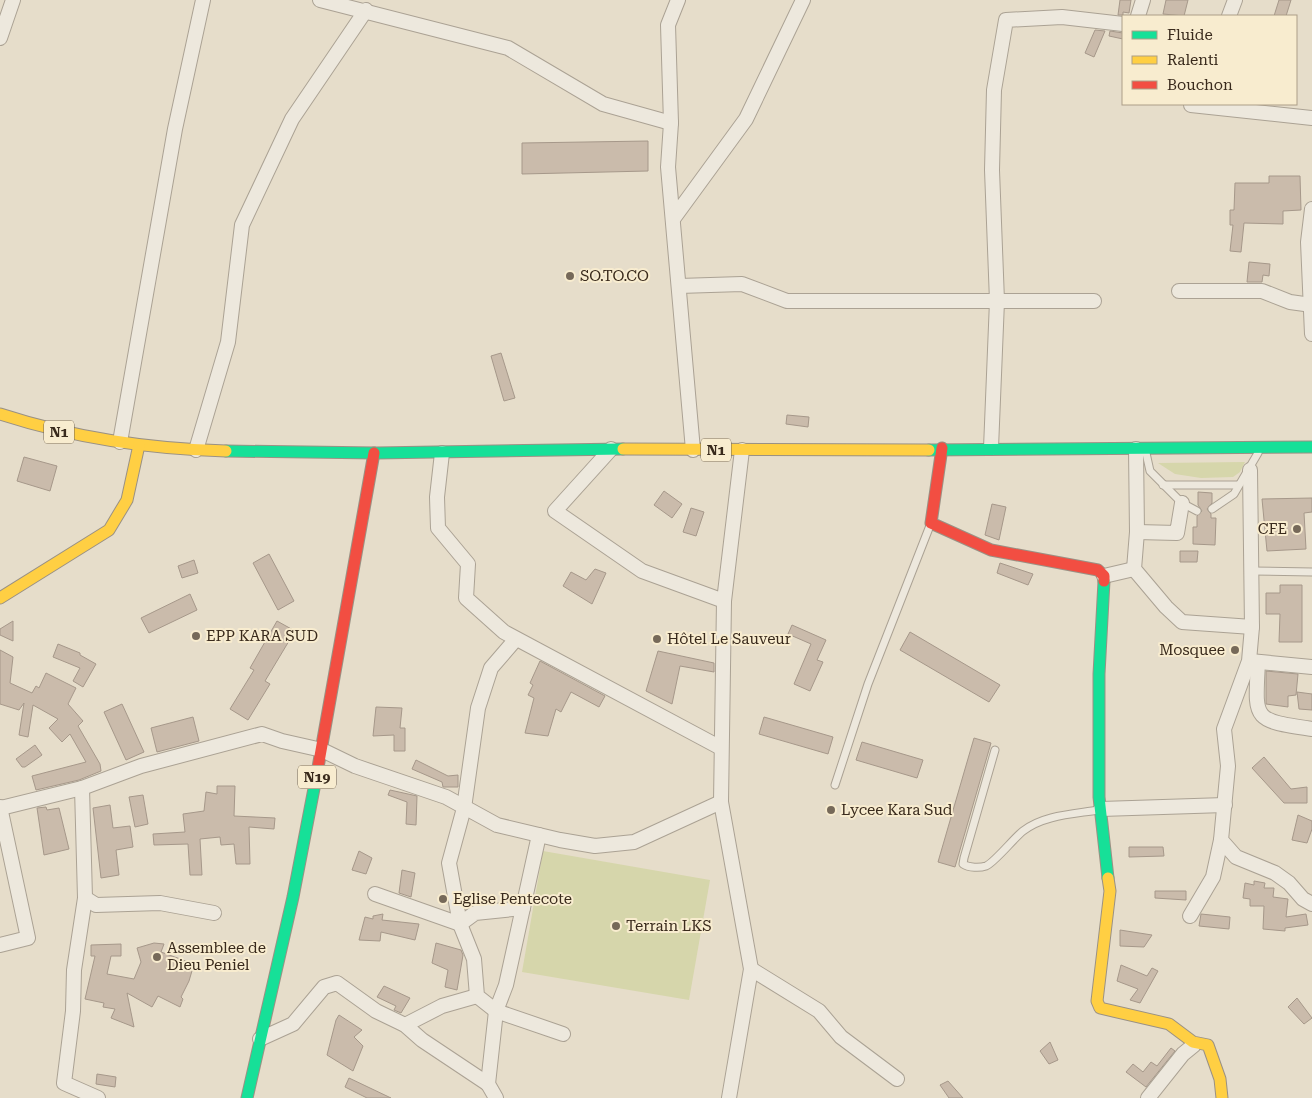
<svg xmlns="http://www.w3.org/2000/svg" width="1312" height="1098" viewBox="0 0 1312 1098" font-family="'Roboto Serif',serif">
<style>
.green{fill:#d6d6ab}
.building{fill:#cabbab;stroke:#a6988a}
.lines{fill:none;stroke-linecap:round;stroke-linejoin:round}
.lane-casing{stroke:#aba294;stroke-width:9}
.street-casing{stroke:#aba294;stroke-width:16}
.fast-casing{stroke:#9a9184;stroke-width:13}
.slow-casing{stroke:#9a9184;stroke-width:13}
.jam-casing{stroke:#9a9184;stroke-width:13}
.lane{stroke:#ede8dd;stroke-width:7}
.street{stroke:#ede8dd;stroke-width:14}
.fast{stroke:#16e098;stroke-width:11}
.slow{stroke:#ffcf43;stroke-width:11}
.jam{stroke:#f24e42;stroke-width:11}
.poi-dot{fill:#766959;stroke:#f8eccf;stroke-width:2}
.labels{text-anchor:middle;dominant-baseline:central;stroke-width:4;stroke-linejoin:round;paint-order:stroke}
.shield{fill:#f8eccf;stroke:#726452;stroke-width:1}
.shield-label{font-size:14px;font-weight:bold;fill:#392a1c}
.poi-label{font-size:15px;fill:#392a1c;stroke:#f8eccf;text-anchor:start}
</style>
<rect width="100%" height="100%" fill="#e6ddca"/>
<g class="green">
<path d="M1245 462 1240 472 1233 477 1201 478 1175 474 1158 463Z"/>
<path d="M543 851 710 880 689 1000 522 972Z"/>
</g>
<g class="building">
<path d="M1120 0H1131L1129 13 1123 12V15H1118Z"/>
<path d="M1166 0H1188L1184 16 1163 14Z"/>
<path d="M1279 0H1291L1286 16H1274Z"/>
<path d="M1095 30 1105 31 1094 57 1085 53Z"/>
<path d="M1110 31 1123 33V39L1109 36Z"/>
<path d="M648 141V171L522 174V143Z"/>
<path d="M1269 176H1300L1301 210 1283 211V224L1244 223 1241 252 1230 251 1233 225H1230V210H1234L1235 183H1269Z"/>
<path d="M1249 262 1270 264 1269 276 1263 275 1262 282H1247Z"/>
<path d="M501 353 515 398 504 401 491 356Z"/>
<path d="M787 415 809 417 808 427 786 424Z"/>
<path d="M24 457 57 466 50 491 17 481Z"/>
<path d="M664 491 682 504 672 518 654 505Z"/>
<path d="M1198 492 1212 493V503L1207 509 1211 514V518H1216L1215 545 1193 544V527H1197V516L1202 511 1198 505Z"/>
<path d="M1312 498V512L1304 513 1306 549 1267 551 1262 499Z"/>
<path d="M992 504 1006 507 999 540 985 535Z"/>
<path d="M691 508 704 512 696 536 683 532Z"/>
<path d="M1180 551H1198L1197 562H1180Z"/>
<path d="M269 554 294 601 278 610 253 563Z"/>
<path d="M194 560 198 573 182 578 178 566Z"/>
<path d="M1000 563 1033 574 1028 585 997 573Z"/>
<path d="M595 569 606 573 592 604 563 586 571 572 586 580Z"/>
<path d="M1280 585H1302V642H1279L1280 614H1266V593H1280Z"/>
<path d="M190 594 197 610 149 633 141 618Z"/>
<path d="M13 621V641L0 635V629Z"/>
<path d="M277 621 295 631 265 681 270 684 248 720 230 709 254 670 250 668Z"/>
<path d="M792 625 826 640 817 660 823 662 810 691 794 684 811 644 788 634Z"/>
<path d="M910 632 1000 685 989 702 900 650Z"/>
<path d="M58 644 80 653V655L96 664 83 687 73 681 80 668 53 657Z"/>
<path d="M0 650 13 657 10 683 32 693 36 686 39 688 46 673 76 688 68 704 83 721 78 726 100 764 101 771 79 780 36 790 32 776 86 762 70 734 62 742 49 728 58 719 33 705 28 737 19 735 24 703 19 710 0 704Z"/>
<path d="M658 651 714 663V672L680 666 672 704 646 691Z"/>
<path d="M540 661 605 696 599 707 571 692 561 712 556 709 548 736 525 733 534 698 528 695 533 685 530 683Z"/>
<path d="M1266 671 1298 674 1296 695 1288 696V707L1266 704Z"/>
<path d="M1297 692 1312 694V710L1299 709Z"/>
<path d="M122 704 144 752 126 760 104 712Z"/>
<path d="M376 707 402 708 400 728H405V751H394V735L373 736Z"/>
<path d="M193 717 199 741 157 752 151 728Z"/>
<path d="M764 717 833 737 828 754 759 734Z"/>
<path d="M974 738 991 743 955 867 938 862Z"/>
<path d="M862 742 923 760 917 778 856 760Z"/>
<path d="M35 745 42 755 25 767H22L16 759Z"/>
<path d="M1264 757 1291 789 1307 787V803H1284L1252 768Z"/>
<path d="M416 760 448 776 458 775V787H443L442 782 412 769Z"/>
<path d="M217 786H235L234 816 275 818 274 829 249 827 250 864H236L234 844 221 845 220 837 200 839 202 875H190L188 844 154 845 153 834 185 832 183 814 204 811 206 792 217 794Z"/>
<path d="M390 790 417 796 416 825 406 824 407 802 388 795Z"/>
<path d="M143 795 148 824 135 827 129 797Z"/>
<path d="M110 805 113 828 130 826 133 847 116 850 119 875 101 878 93 808Z"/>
<path d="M46 807 47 810 59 808 69 849 44 855 37 808Z"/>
<path d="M1298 815 1312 821V829L1307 843 1292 840Z"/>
<path d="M1129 847H1163L1164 856 1129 857Z"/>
<path d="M359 851 372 858 366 874 352 870Z"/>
<path d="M402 870 415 873 411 897 399 893Z"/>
<path d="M1254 881 1265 883 1264 888H1274L1273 897 1288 899 1286 917 1306 914 1308 925 1285 928V931L1263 929 1264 906H1250V899L1243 898 1245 883 1254 885Z"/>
<path d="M1155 891H1186V900L1155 898Z"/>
<path d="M383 914 382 920 419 924 415 940 381 932 380 941 359 940 365 917 373 919V916Z"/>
<path d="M1201 914 1230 917 1229 929 1199 926Z"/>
<path d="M1120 930 1152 935 1144 947 1120 946Z"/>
<path d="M154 943 164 944 161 952 194 964 189 981 181 997 183 999 180 1007 158 996 152 1007 127 993 134 1027 111 1018 115 1009 103 1007 104 1003 85 999 95 956H91V945L121 944V956H111L107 974 134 979 141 962 137 948Z"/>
<path d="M436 943 461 950 463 955 457 990 445 987 448 970 432 963Z"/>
<path d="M1121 965 1147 976 1152 968 1158 971 1140 1003 1130 1000 1138 989 1117 981Z"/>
<path d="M384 986 410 998 401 1013 394 1010 396 1006 377 997Z"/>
<path d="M1297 998 1312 1018 1304 1024 1288 1007Z"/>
<path d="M339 1015 362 1030 354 1037 363 1046 353 1071 327 1055 336 1020Z"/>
<path d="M1050 1042 1058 1060 1049 1064 1040 1051Z"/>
<path d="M1171 1048 1175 1051 1146 1087 1126 1072 1133 1064 1143 1072 1151 1062 1157 1066Z"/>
<path d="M97 1074 116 1077 115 1087 96 1084Z"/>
<path d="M349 1078 391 1098H367L345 1087Z"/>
<path d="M948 1081 963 1098H949L940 1085Z"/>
</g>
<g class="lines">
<g class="lane-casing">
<g id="lane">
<path d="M1146 453 1150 471 1182 503 1197 511"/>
<path d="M1163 485H1238"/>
<path d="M1212 509 1234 494 1258 453"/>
<path d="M1252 571 1312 572"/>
<path d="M995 750 964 858 963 864C969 868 980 868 986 866 994 863 1014 838 1023 831 1043 815 1074 814 1098 810"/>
<path d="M835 785 868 684 931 523"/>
</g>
</g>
<g class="street-casing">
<g id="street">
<path d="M320 0 508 48 603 104 671 123 668 167 693 450"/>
<path d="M1138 16 1143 0"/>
<path d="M1229 16 1235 0"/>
<path d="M0 38 13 0"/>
<path d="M1191 105 1312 118"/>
<path d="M671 123 668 25 678 0"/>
<path d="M1312 209 1308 242 1312 334"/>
<path d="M673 219 746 119 803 0"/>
<path d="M679 286 742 284 787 301H1094"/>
<path d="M1179 291H1262L1290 302 1312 305"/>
<path d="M120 442 175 129 203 0"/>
<path d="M991 448 997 301 992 170 994 90 1006 20 1062 17 1123 24"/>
<path d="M611 449 555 511 642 571 724 601"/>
<path d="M1136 449 1137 532 1134 569 1166 607 1182 622 1252 627"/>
<path d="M196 450 228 342 242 225 292 119 366 10"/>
<path d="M442 453 437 497 438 528 468 564 466 598 504 632 721 748"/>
<path d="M1250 470 1252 627 1249 661 1224 729 1228 766 1221 840 1236 857 1275 873 1289 883 1303 899 1312 904"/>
<path d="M1137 532 1177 533 1182 503"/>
<path d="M1104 576 1134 569"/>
<path d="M516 639 491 668 478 708 464 808 449 863 460 924 474 959 477 996 496 1011 563 1034"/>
<path d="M1250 661 1312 667"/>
<path d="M1258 662C1255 721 1252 720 1312 729"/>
<path d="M82 788 85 898 74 970 73 1011 64 1083 98 1098"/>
<path d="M0 807 28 938 0 945"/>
<path d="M1 808 82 788 141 766 262 734 282 741 322 750 355 766 446 797 497 825 560 840 595 846 634 842 721 802"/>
<path d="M1101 809 1225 805"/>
<path d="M375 894 460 924"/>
<path d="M85 898 96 905 160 903 214 913"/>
<path d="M1190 916 1213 877 1221 840"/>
<path d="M460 924 475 913 523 908"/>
<path d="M751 969 819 1011 841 1037 897 1079"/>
<path d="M405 1025 442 1006 477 996"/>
<path d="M260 1039 293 1024 324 987 337 983 376 1011 405 1025 422 1040 488 1084"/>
<path d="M496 1098 488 1084 496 1011 506 985 539 835"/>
<path d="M729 1098 751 969 721 802 724 601 742 450"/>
<path d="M1148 1098 1183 1054 1194 1045"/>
</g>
</g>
<g class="fast-casing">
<g id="fast">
<path d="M929 450 1312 447"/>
<path d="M226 451 376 453 623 449"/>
<path d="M1104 581 1099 674V797L1108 878"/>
<path d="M247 1098 293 897 317 773"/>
</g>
</g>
<g class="slow-casing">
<g id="slow">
<path d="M0 414C74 438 149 449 226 451"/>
<path d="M623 449 929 450"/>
<path d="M0 598 109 530 127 500 139 445"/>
<path d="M1108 878 1110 891 1097 1001 1100 1008 1169 1024 1193 1042 1208 1045 1220 1079 1222 1098"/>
</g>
</g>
<g class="jam-casing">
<g id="jam">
<path d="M942 448 931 523 991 550 1098 570 1104 576V581"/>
<path d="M317 773 374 453"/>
</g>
</g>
<use href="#lane" class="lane"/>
<use href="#street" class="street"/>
<use href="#fast" class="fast"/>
<use href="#slow" class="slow"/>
<use href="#jam" class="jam"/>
</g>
<g class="poi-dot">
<circle cx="570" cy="276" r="5"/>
<circle cx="1297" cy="529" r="5"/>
<circle cx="196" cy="636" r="5"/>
<circle cx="657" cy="639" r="5"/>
<circle cx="1235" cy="650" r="5"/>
<circle cx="831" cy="810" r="5"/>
<circle cx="443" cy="899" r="5"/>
<circle cx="616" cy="926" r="5"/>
<circle cx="157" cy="957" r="5"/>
</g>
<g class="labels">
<g class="shield">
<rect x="44" y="420.5" width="30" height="23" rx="4"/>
<rect x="701" y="438.5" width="30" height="23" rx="4"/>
<rect x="298" y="765.5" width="38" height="23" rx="4"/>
</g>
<g class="shield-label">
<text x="59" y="432">N1</text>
<text x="716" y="450">N1</text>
<text x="317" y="777">N19</text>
</g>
<g class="poi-label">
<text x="580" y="276">SO.TO.CO</text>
<text x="1287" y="529" text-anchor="end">CFE</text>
<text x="206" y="636">EPP KARA SUD</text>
<text x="667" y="639">Hôtel Le Sauveur</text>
<text x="1225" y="650" text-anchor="end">Mosquee</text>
<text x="841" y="810">Lycee Kara Sud</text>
<text x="453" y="899">Eglise Pentecote</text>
<text x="626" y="926">Terrain LKS</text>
<text x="167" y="948">Assemblee de<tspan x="167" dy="17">Dieu Peniel</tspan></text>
</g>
</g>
<rect x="1122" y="15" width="175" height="90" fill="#f8eccf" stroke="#ac9e87"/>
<rect x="1132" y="31" width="25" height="8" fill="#16e098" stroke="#ac9e87"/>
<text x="1167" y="40" font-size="15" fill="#392a1c">Fluide</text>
<rect x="1132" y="56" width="25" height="8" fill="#ffcf43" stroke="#ac9e87"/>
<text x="1167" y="65" font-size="15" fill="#392a1c">Ralenti</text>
<rect x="1132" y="81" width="25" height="8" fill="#f24e42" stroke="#ac9e87"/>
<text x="1167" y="90" font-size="15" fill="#392a1c">Bouchon</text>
</svg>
